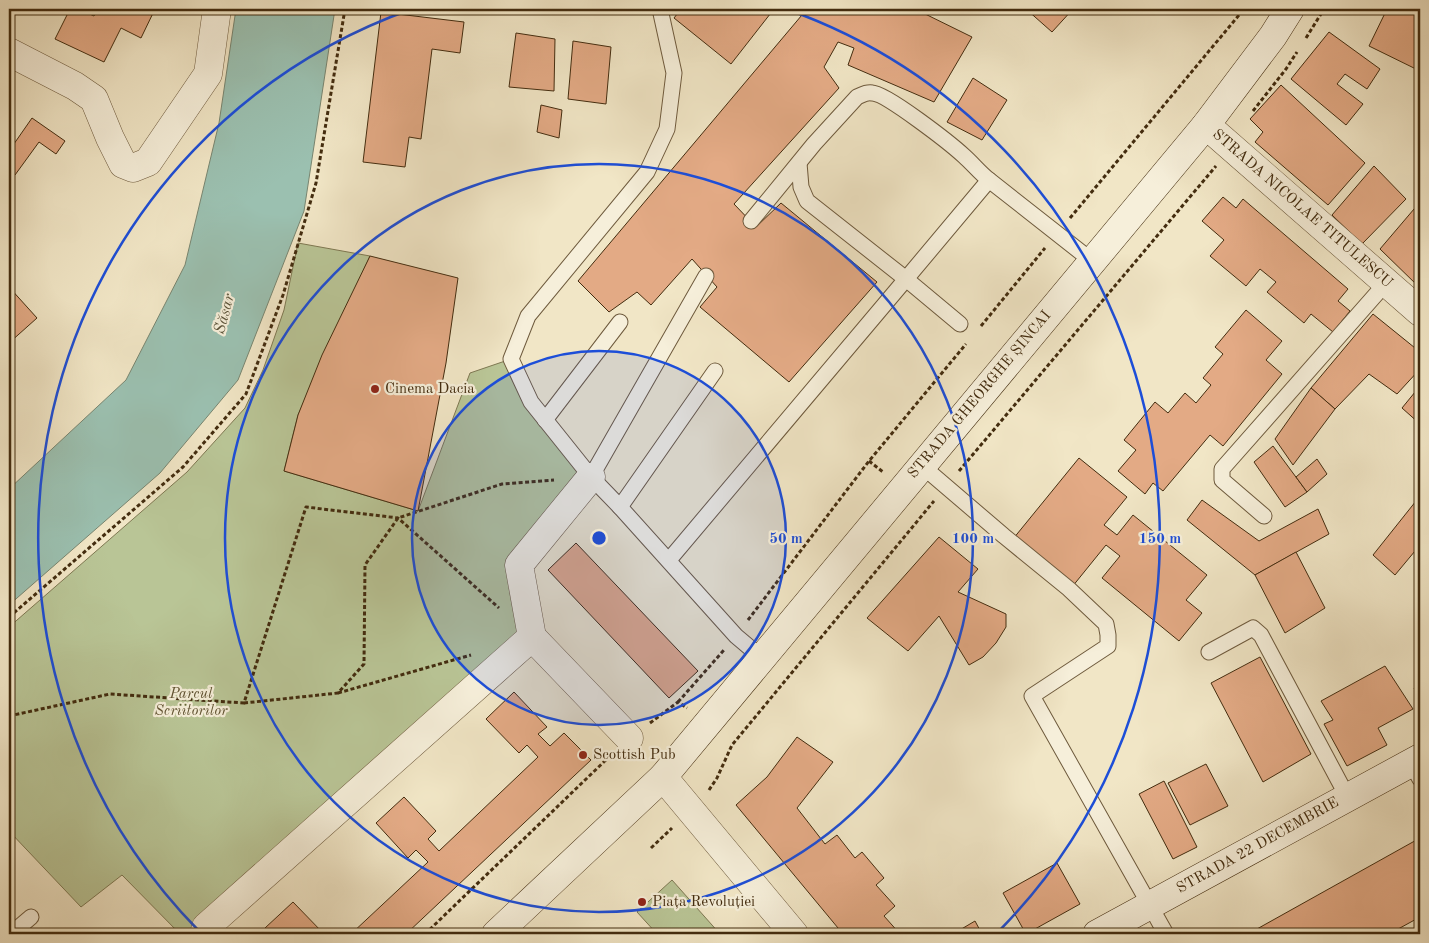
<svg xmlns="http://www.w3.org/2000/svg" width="1429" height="943" viewBox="0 0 1429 943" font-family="'Old Standard TT',serif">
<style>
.green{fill:#b9c596;stroke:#7e7852}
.water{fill:#9bc0b0;stroke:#788570}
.building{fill:#e3aa85;stroke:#432c0f}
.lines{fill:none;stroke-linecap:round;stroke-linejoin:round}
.lane-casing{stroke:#6e5a3d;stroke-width:17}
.street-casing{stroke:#6e5a3d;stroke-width:29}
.secondary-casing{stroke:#432c0f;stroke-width:29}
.path{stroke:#432c0f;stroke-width:3;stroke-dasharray:4 2.5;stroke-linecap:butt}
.lane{stroke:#f6efda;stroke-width:15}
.street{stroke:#f6efda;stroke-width:28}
.secondary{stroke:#f6efda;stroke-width:28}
.ring{fill:none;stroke:#1d4ed8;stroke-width:2.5}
.poi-dot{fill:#8f2418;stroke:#f6efda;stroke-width:2}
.labels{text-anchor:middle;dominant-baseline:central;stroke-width:4.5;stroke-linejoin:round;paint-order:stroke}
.street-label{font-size:15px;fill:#432c0f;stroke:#f6efda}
.poi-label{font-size:15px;fill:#432c0f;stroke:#f6efda;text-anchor:start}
.park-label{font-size:15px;font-style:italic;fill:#605231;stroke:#f6efda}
.water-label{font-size:16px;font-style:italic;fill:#595137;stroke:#f6efda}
.centre{fill:#1d4ed8;stroke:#f6efda;stroke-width:2.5}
.ring-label{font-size:15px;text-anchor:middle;font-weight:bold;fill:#1d4ed8;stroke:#f6efda;stroke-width:4.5;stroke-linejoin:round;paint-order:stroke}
</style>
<rect width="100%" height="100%" fill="#f1e6c6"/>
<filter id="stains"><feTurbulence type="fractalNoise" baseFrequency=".004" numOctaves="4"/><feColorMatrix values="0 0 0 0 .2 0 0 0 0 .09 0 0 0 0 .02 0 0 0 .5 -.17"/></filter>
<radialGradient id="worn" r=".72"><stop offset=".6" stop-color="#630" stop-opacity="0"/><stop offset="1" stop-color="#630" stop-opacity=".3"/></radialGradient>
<g class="green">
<path d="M298 243 370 256 298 415 284 471 418 511 470 373 511 359 531 402 591 477 519 565 532 637 204 934H180L122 875 81 907 9 831V627L187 472 245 408 263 370 284 310Z"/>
<path d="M672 880 720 934H657L637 912Z"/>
</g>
<path class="water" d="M236 9H335L304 211 238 380 160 473 9 605V489L126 380 185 265 219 123Z"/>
<g class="building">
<path d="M70 9H79L94 16 98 9H155L141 38 121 28 104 62 55 39Z"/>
<path d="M681 9H774L731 64 674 18Z"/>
<path d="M807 9H915L972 37 934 102 848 65 854 48 838 42 824 67 839 88 734 204 756 227 781 203 877 282 789 382 700 307 717 287 692 259 651 305 637 292 609 312 578 281Z"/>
<path d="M1026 9H1073L1052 32Z"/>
<path d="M1387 9H1420V71L1369 46Z"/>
<path d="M381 12 464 22 460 53 432 49 421 139 409 137 405 167 363 162Z"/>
<path d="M1329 32 1380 69 1367 89 1345 74 1337 84 1363 104 1346 125 1291 79Z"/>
<path d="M516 33 555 39 554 91 509 87Z"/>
<path d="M573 41 611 47 606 104 568 99Z"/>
<path d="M973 78 1007 100 982 140 947 122Z"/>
<path d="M1281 85 1365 163 1328 205 1255 142 1263 132 1250 119Z"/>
<path d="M541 105 562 110 559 138 537 132Z"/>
<path d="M32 118 65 141 56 154 39 142 15 175 10 172 9 173V151Z"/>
<path d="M1374 166 1406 199 1362 244 1332 215Z"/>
<path d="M1223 197 1236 208 1243 199 1348 289 1338 301 1350 311 1333 332 1311 314 1304 323 1267 292 1276 282 1260 269 1246 286 1210 256 1224 240 1202 221Z"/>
<path d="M1420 202V283L1418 286 1380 249Z"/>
<path d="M370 256 458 278 446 363 418 511 284 471 298 415 322 355Z"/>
<path d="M9 287 37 318 9 343Z"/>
<path d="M1246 310 1282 341 1266 360 1282 374 1223 446 1210 435 1163 491 1153 483 1145 494 1118 471 1136 450 1124 440 1155 402 1168 413 1185 393 1196 403 1211 385 1203 378 1223 354 1215 347Z"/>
<path d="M1373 314 1420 352V369L1397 394 1369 374 1335 409 1311 388Z"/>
<path d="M1420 386V424L1402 408Z"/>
<path d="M1311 388 1335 409 1293 465 1275 439Z"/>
<path d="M1273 446 1307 492 1285 507 1254 462Z"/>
<path d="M1079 458 1127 497 1104 525 1117 535 1133 515 1207 575 1186 600 1202 613 1179 641 1102 578 1120 556 1106 545 1072 587 1013 539Z"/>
<path d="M1317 459 1327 474 1307 492 1296 477Z"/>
<path d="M1420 496V545L1395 575 1373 555Z"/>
<path d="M1202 500 1259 541 1318 509 1329 534 1255 575 1187 520Z"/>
<path d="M939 537 978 569 958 592 1006 614V627L996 643 983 657 969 665 939 616 908 651 867 618Z"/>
<path d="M576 543 698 671 669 698 548 570Z"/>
<path d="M1296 552 1325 608 1285 633 1255 575Z"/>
<path d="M1260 657 1311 754 1263 782 1211 683Z"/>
<path d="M1385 666 1413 709 1378 728 1387 745 1347 766 1324 724 1333 720 1321 701Z"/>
<path d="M1420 685V699L1414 688Z"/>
<path d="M514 692 547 727 538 734 550 746 564 733 591 760 406 934H351L428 862 416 850 408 858 376 823 404 797 436 831 428 839 439 851 538 757 527 745 519 753 486 719Z"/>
<path d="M797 737 833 762 797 808 825 844 837 835 855 858 862 852 884 878 876 885 895 906 884 916 900 934H843L736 805 767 777Z"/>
<path d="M1206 764 1228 806 1190 825 1168 783Z"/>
<path d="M1164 781 1197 847 1173 859 1139 794Z"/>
<path d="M1420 838V917L1389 934H1248Z"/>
<path d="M1057 863 1080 904 1026 934 1003 893Z"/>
<path d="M293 902 324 934H271L265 928Z"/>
<path d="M975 921 982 934H953Z"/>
</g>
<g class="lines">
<g class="lane-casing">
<g id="lane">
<path d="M660 9 674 73 667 129 647 172 528 316 511 359 531 402 591 477 620 507 736 636 762 658"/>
<path d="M799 163 801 187 807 201 906 279 989 180"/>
<path d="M751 221 814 144 857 97C862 95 866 92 872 93 886 93 951 144 964 156 973 164 980 173 989 180L1092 261"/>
<path d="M545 420 620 322"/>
<path d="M921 465 1004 536 1069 589 1106 624 1108 635V646L1032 696 1166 934"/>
<path d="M591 477 706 276"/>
<path d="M620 507 715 371"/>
<path d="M1264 516 1222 480V469L1386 283"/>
<path d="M669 560 906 279 960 324"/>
<path d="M1209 652 1253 628 1261 635 1348 798"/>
<path d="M1411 763 1420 779"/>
<path d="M11 934 31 917"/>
</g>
</g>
<g class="street-casing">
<g id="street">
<path d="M9 52 75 86 94 99 110 138 123 164 133 168 148 162 208 74 217 9"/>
<path d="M1206 125 1420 312"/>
<path d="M532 637 629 738"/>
<path d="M663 777 794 934"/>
<path d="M204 934 206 927 532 637 519 565 591 477"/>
</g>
</g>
<g class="secondary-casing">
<g id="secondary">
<path d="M496 934 663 777 1206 125 1273 36 1290 9"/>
<path d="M1097 934 1420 758"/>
</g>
</g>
<g class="path">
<path d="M1306 38 1324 9"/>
<path d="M1253 111 1286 69 1297 52"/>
<path d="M1070 218 1244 9"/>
<path d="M981 326 1045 248"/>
<path d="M869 461 883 472"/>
<path d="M959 471 1216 166"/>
<path d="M9 617 183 467 246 394 283 295 316 183 345 9"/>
<path d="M748 620 869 461 966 344"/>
<path d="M338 693 471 655"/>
<path d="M678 702 724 650"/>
<path d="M244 703 338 693 364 664 365 565 398 518 502 484 554 480"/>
<path d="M9 716 110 694 244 703 306 507 398 518 499 608"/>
<path d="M650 723 678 702 687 708"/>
<path d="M709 790 717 778 732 745 934 501"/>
<path d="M651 848 672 828"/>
<path d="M425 934 610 756"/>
</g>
<use href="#lane" class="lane"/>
<use href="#street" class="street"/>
<use href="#secondary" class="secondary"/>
</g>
<circle cx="599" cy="538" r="187" fill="#1d4ed8" fill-opacity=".12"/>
<g class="ring">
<circle cx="599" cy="538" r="187"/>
<circle cx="599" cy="538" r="374"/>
<path d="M199 931A561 561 0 0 1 412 9M786 9A561 561 0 0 1 999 931"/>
</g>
<g class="poi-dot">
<circle cx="375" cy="389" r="5"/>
<circle cx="583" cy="755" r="5"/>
<circle cx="642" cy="902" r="5"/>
</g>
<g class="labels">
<g class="street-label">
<text transform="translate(1302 209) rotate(41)">STRADA NICOLAE TITULESCU</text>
<text transform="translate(980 395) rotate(-50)">STRADA GHEORGHE ȘINCAI</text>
<text transform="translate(1258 846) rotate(-29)">STRADA 22 DECEMBRIE</text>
</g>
<g class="poi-label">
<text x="385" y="389">Cinema Dacia</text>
<text x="593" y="755">Scottish Pub</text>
<text x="652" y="902">Piața Revoluției</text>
</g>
<g class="park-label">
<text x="191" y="694">Parcul<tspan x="191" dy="17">Scriitorilor</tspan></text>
</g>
<g class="water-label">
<text transform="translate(225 314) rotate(-75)">Săsar</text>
</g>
</g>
<circle cx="599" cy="538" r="8" class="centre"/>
<g class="ring-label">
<text x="786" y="543">50 m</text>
<text x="973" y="543">100 m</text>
<text x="1160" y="543">150 m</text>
</g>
<rect width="1429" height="943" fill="none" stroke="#f1e6c6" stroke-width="30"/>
<rect x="10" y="10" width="1409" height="923" fill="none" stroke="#432c0f" stroke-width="2.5"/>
<rect x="15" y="15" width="1399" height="913" fill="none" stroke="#432c0f"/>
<rect width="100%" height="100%" filter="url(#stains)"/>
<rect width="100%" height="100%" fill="url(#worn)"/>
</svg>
